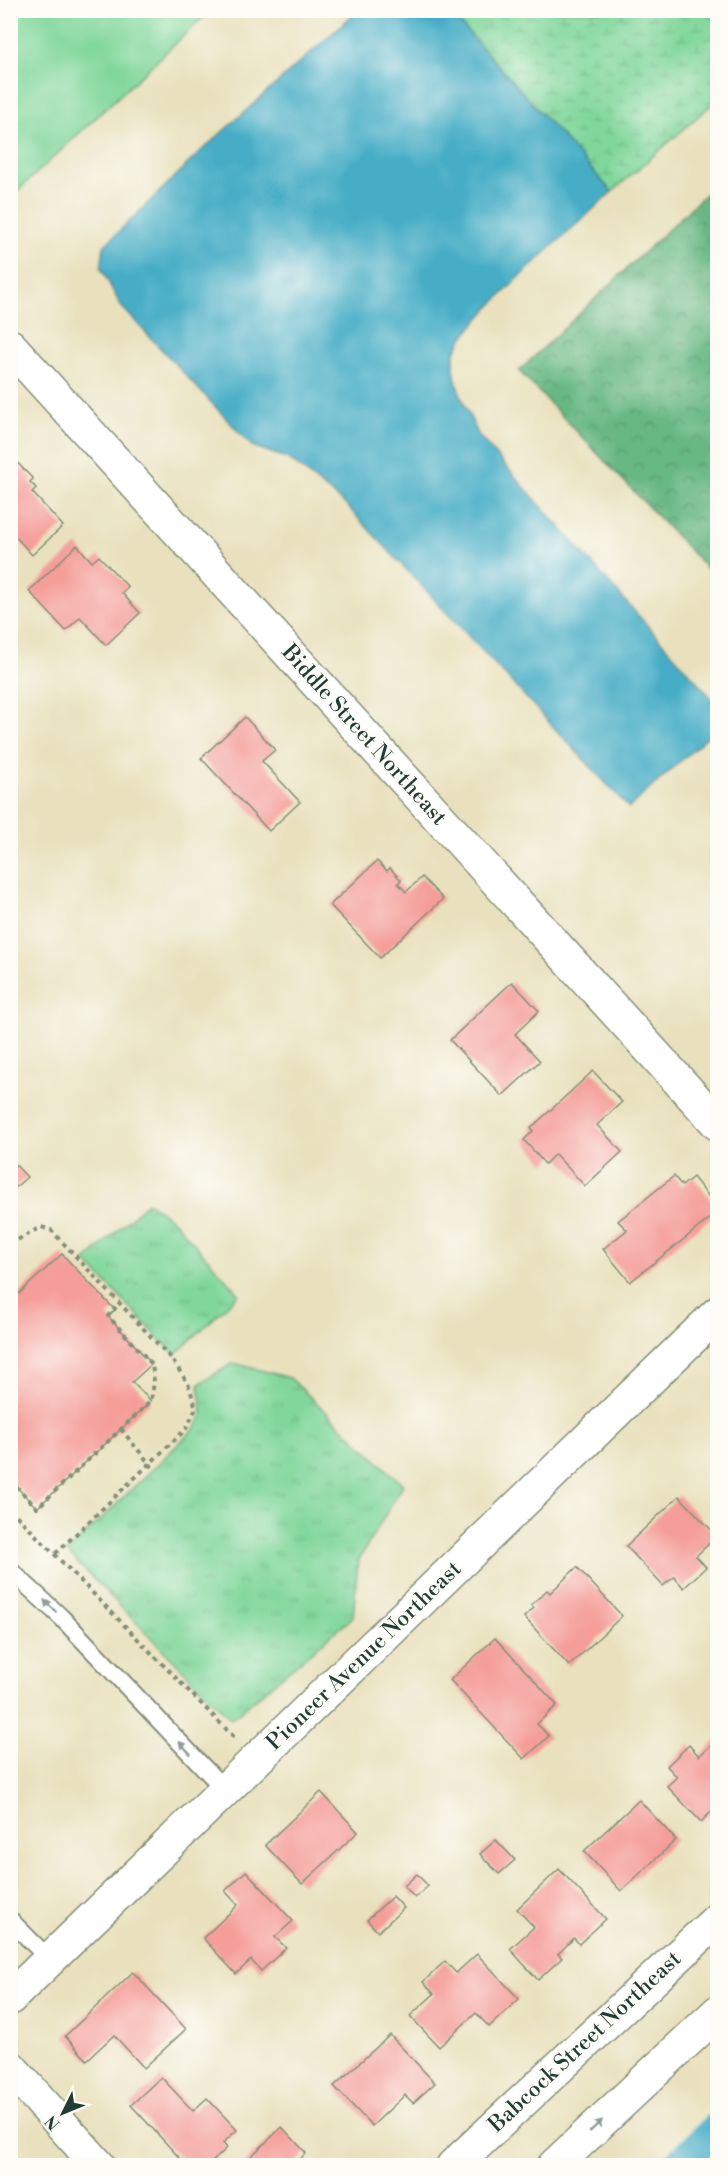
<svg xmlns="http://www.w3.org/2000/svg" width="728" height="2176" viewBox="0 0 728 2176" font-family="'Libre Bodoni',serif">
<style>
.grass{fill:#81d79b;stroke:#508a68;stroke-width:1.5}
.forest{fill:url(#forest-crowns);stroke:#447a5c;stroke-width:1.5}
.wetland{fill:url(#wetland-marsh);stroke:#508a68;stroke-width:1.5}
.park{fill:url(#park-tufts);stroke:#508a68;stroke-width:1.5}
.water{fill:#47adc6;stroke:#33757d;stroke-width:1.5}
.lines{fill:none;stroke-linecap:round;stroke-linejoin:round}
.canal{stroke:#47adc6;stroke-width:33}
.building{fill:#f49d99}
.service-casing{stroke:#848f79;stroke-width:20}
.minor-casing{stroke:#848f79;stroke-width:36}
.secondary-casing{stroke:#848f79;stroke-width:36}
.path{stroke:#848f79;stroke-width:4;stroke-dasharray:4.5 4.5;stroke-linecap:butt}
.service{stroke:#fff;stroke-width:16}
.minor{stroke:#fff;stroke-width:33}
.secondary{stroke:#fff;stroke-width:33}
.oneway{fill:#8f9e9a}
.labels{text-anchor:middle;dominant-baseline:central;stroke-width:5;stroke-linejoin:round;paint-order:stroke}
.street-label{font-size:22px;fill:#1f3d34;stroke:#fdfcf7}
</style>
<defs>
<pattern id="forest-crowns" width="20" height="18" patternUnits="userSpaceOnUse" patternTransform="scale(1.5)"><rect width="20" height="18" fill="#68b883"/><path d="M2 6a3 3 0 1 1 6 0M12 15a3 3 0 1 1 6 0" fill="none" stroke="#55976c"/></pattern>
<pattern id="wetland-marsh" width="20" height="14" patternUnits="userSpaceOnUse" patternTransform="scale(1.5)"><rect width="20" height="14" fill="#81d79b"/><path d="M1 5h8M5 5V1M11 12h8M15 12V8" fill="none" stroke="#6fb986"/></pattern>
<pattern id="park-tufts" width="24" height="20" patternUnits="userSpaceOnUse" patternTransform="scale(1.5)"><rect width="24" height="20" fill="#81d79b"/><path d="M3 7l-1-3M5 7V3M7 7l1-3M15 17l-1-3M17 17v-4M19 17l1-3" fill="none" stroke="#6fb986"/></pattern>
</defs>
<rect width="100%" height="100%" fill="#fdfcf7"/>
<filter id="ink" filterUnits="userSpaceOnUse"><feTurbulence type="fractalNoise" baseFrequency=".0167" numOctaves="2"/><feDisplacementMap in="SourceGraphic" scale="12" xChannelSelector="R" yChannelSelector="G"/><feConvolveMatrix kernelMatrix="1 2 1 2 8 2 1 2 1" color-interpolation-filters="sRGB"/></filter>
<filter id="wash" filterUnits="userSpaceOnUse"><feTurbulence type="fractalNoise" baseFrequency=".008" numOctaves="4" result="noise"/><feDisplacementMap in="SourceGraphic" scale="24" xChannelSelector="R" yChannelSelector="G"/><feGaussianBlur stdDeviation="1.35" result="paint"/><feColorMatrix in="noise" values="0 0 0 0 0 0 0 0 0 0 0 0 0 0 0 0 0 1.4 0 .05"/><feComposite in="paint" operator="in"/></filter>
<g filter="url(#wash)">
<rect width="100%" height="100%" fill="#e9e1be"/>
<path class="grass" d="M11 10H209L210 11 11 197Z"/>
<path class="forest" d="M717 183V579L519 371Z"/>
<path class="wetland" d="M449 11H717V100L612 192Z"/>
<g class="park">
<path d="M148 1202 175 1222 239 1294 175 1355 85 1261Z"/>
<path d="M233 1363 290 1378 403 1485 358 1561 353 1617 231 1719 67 1552 196 1427 202 1414 199 1384Z"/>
</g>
<path class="water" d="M357 11H449L612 192C583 219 462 324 455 353 449 379 469 413 479 436L717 704V728L629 808 347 506 289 459 252 446 121 306 101 268 104 246 201 151Z"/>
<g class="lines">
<path class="canal" d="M678 2166 718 2128"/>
</g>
<g id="blocks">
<g class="building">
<path d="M10 455 33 479 30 482 36 488 32 492 63 526 32 555 15 536 10 540Z"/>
<path d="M77 545 92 562 99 556 128 587 122 593 140 613 106 645 80 617 66 631 29 591Z"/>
<path d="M245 717 275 750 262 761 300 802 269 831 201 758Z"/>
<path d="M377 861 387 871 390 868 401 880 398 883 406 892 422 877 443 899 380 958 330 905Z"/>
<path d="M512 982 539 1011 515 1034 540 1061 502 1096 450 1040Z"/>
<path d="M593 1071 622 1102 597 1125 622 1152 585 1186 555 1154 545 1164 524 1140 533 1131 531 1128Z"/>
<path d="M10 1159 27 1177 10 1192Z"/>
<path d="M674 1176 682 1186 693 1177 718 1208V1212L630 1282 603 1249 627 1230 618 1221Z"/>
<path d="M62 1254 115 1310 108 1316 152 1364 132 1382 151 1401 37 1508 10 1480V1302Z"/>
<path d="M679 1496 717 1536 696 1556 706 1567 684 1588 674 1577 663 1586 626 1546Z"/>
<path d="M577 1567 622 1616 569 1666 524 1617 534 1608 531 1605 547 1590 550 1593Z"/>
<path d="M495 1638 557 1705 537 1724 549 1736 524 1759 450 1680Z"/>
<path d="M718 1739V1811L715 1813 712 1811 701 1822 667 1786 677 1777 667 1766 689 1745 699 1756Z"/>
<path d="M321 1792 358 1832 302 1884 265 1845Z"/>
<path d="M639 1800 676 1840 621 1891 584 1851Z"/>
<path d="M496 1840 515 1860 499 1874 480 1854Z"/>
<path d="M559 1869 606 1919 579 1944 574 1938 558 1954 562 1958 538 1980 510 1949 534 1927 517 1909Z"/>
<path d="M246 1871 293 1921 275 1937 286 1948 261 1971 251 1960 236 1974 203 1938 238 1905 225 1891Z"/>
<path d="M417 1874 428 1886 415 1898 404 1886Z"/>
<path d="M393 1896 404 1908 378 1932 367 1920Z"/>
<path d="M477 1954 519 1999 489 2027 476 2013 439 2047 410 2016 434 1994 423 1982 445 1961 456 1973Z"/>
<path d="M133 1972 186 2029 144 2068 114 2035 87 2060 65 2036Z"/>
<path d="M390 2035 435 2083 413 2103 405 2095 372 2126 334 2086Z"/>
<path d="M161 2077 193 2111 207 2098 237 2130 223 2143 227 2148 208 2166H187L131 2105Z"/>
<path d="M282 2127 306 2153 293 2166H241Z"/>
</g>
</g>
</g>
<g filter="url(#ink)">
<use href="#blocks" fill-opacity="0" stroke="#848f79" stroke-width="1.5"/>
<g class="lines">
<g class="service-casing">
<g id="service">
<path d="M10 1570 61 1617 225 1790"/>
<path d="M10 1920 50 1960"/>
</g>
</g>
<g class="minor-casing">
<g id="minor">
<path d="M10 346 718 1124"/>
<path d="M10 1998 718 1313"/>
<path d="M10 2067 99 2166"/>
</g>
</g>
<g class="secondary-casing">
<g id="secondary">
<path d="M453 2166 718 1919"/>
<path d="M554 2166 718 2012"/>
</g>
</g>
<g class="path">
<path d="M10 1244 41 1227 51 1230 170 1357 188 1383 196 1408 186 1429 55 1554"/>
<path d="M121 1429 153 1468"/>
<path d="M10 1489 14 1484 37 1508 151 1401 154 1382 152 1364 108 1316 120 1303"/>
<path d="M10 1509 234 1737"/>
</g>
<use href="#service" class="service"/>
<use href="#minor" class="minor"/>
<use href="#secondary" class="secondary"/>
</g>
<defs><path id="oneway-solid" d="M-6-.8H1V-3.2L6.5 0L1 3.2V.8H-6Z" transform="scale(1.5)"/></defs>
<g class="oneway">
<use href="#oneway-solid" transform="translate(50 1606) rotate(-136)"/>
<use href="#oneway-solid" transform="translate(185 1748) rotate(-133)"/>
<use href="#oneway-solid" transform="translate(596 2126) rotate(-43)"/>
</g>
</g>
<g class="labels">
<g class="street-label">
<text transform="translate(364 735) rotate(48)">Biddle Street Northeast</text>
<text transform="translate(364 1656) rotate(-44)">Pioneer Avenue Northeast</text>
<text transform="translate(585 2042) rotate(-43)">Babcock Street Northeast</text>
</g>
</g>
<rect width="728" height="2176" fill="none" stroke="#fdfcf7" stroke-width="36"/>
<g transform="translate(63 2113) rotate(227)" stroke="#fdfcf7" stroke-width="4.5" paint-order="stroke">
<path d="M0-4.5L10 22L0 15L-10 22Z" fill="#1f3d34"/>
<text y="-9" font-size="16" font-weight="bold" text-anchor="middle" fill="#1f3d34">N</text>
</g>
</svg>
